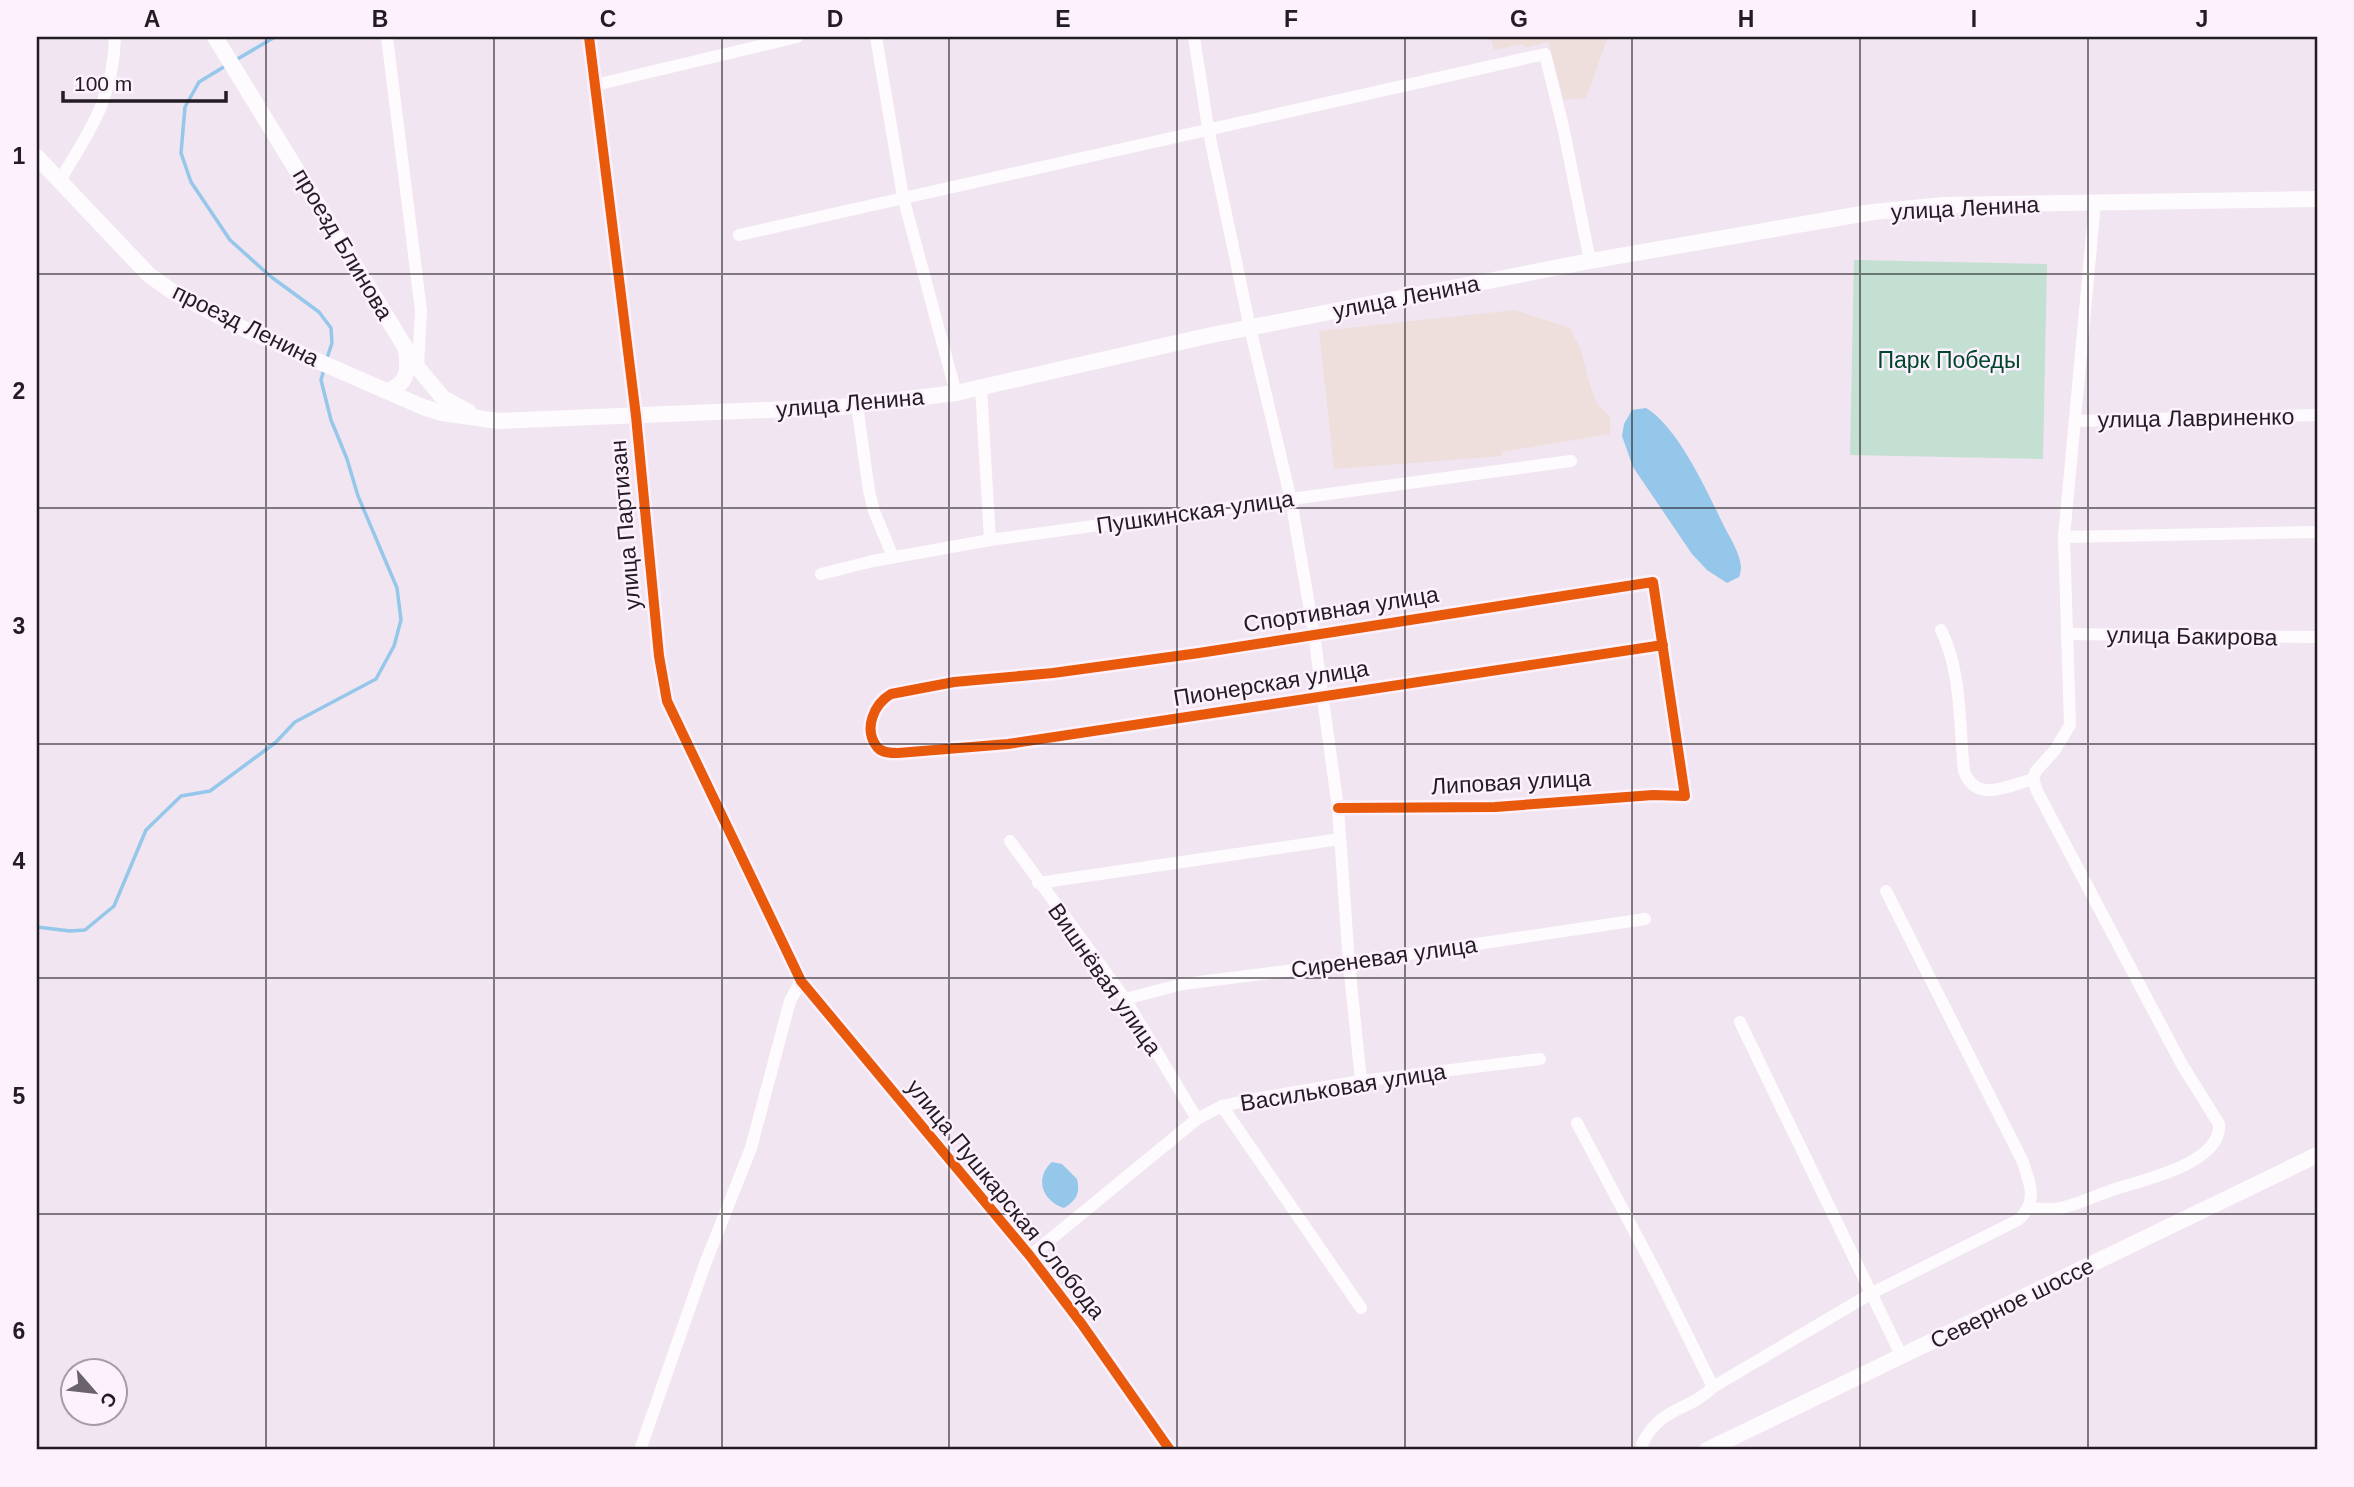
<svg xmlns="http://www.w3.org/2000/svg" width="2354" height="1487" viewBox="0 0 2354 1487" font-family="Helvetica,sans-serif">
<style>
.industrial{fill:#eedfdc}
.green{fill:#c3e0d2}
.water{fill:#94c7ea}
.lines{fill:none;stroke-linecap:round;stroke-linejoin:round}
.stream{stroke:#94c7ea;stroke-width:3.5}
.minor{stroke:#fdfbfd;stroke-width:12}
.major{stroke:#fdfbfd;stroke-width:16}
.cycleway-casing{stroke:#fdf1fd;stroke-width:15}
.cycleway{stroke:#e8590c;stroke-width:10}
.grid{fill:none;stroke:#231d23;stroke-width:2;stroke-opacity:0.55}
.labels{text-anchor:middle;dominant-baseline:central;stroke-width:5;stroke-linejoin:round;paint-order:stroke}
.street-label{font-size:23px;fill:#231d23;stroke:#fdf1fd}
.park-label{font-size:23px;fill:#01472d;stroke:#fdf1fd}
.neatline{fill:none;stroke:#231d23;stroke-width:2.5}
.grid-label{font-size:23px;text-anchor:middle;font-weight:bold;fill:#231d23}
</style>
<rect width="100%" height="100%" fill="#f0e5f0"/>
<g class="industrial">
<path d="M1491 37H1608L1586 98 1564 100 1548 42 1524 48 1523 44 1494 50Z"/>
<path d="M1515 310 1570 328 1581 350 1591 389 1597 403 1610 417V434L1501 452 1502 456 1334 469 1319 331Z"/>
</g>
<path class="green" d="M1854 260 2047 264 2043 459 1850 455Z"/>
<g class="water">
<path d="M1646 408C1679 428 1707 492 1724 526 1730 538 1740 553 1741 567 1741 569 1740 576 1739 577L1727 583 1707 570 1692 554 1633 467 1622 436 1624 424 1632 410Z"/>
<path d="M1052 1162 1062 1164 1077 1179C1080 1193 1077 1200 1064 1208 1042 1201 1034 1178 1052 1162Z"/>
</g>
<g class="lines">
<g class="stream">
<path d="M234 61 275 37"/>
<path d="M227 65 199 82 185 107 181 153 191 182 230 240 270 276 319 312 331 328 332 343 327 358"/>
<path d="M37 927 70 931 85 930 114 906 146 830 181 796 210 791 275 743 295 722 376 679 394 646 401 620 397 588 358 496 347 459 331 420 321 380 324 369"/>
</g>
<g class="minor">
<path d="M387 37 421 311 418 368"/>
<path d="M589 37 636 416 659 656 667 701 801 981 1030 1256 1081 1323 1170 1450"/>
<path d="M876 37 903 197 956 393"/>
<path d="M1194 37 1208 128 1250 328 1291 500 1314 634 1338 808 1349 963 1361 1081"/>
<path d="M595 85 797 37"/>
<path d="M59 182C90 130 113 100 115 37"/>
<path d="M739 235 1545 54 1564 131 1590 261"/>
<path d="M981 388 990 540"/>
<path d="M857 405 869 491 874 511 893 557"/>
<path d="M2075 421 2317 415"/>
<path d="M2064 537 2317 532"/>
<path d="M821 574 873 561 990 540 1571 461"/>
<path d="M1941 630C1962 672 1959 725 1964 771 1976 804 2008 786 2033 779"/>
<path d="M2067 634 2317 637"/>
<path d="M1338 808 1495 807 1653 795 1685 796 1653 582 1199 653 1053 673 954 682 891 694C874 704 863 729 877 747 882 753 891 753 898 753L1008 744 1663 645"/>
<path d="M1010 841 1125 999 1197 1119"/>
<path d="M1038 883 1340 839"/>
<path d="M1125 999 1183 984 1349 963 1645 919"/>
<path d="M1740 1022 1902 1357"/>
<path d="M1222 1106 1361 1308"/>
<path d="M1577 1123 1660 1280 1713 1387"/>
<path d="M2029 1208C2040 1209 2051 1210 2061 1208 2079 1204 2095 1196 2112 1190 2142 1180 2222 1164 2219 1124L2181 1063 2037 791 2033 779 2036 771 2055 750 2070 725 2064 537 2095 203"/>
<path d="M1030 1256 1197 1119 1222 1106 1254 1099 1361 1081 1540 1059"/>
<path d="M640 1450 705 1264 751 1148 790 1001 801 981"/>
<path d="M1643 1450 1642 1444C1662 1405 1688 1412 1713 1387L1872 1293 2018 1220C2039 1202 2030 1183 2022 1160L1886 891"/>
</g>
<g class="major">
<path d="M215 37 418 368 443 398 469 412"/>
<path d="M37 157 149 275 173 292 242 328 423 407 442 413 498 421 840 407 956 393 1207 336 1590 261 1873 212 1943 205 2317 199"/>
<path d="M386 391C408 385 409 370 406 350"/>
<path d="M1707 1450 2317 1155"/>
</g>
<g class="cycleway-casing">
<g id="cycleway">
<path d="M589 37 636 416 659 656 667 701 801 981 1030 1256 1081 1323 1170 1450"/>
<path d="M1338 808 1495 807 1653 795 1685 796 1653 582 1199 653 1053 673 954 682 891 694C874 704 863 729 877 747 882 753 891 753 898 753L1008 744 1663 645"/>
</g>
</g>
<use href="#cycleway" class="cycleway"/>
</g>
<path class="grid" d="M266 37V1450M494 37V1450M722 37V1450M949 37V1450M1177 37V1450M1405 37V1450M1632 37V1450M1860 37V1450M2088 37V1450M37 274H2317M37 508H2317M37 744H2317M37 978H2317M37 1214H2317"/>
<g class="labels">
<g class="street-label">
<text transform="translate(1965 208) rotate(-3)">улица Ленина</text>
<text transform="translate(343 244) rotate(59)">проезд Блинова</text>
<text transform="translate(1406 297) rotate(-11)">улица Ленина</text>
<text transform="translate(246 325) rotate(26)">проезд Ленина</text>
<text transform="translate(850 403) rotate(-5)">улица Ленина</text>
<text transform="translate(2196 418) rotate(-1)">улица Лавриненко</text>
<text transform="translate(1195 512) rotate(-8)">Пушкинская улица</text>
<text transform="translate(625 525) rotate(-95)">улица Партизан</text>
<text transform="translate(1341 609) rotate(-9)">Спортивная улица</text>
<text transform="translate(2192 636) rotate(1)">улица Бакирова</text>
<text transform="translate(1271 683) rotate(-9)">Пионерская улица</text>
<text transform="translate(1511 782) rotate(-3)">Липовая улица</text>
<text transform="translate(1384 957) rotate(-8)">Сиреневая улица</text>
<text transform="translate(1105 979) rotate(55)">Вишнёвая улица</text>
<text transform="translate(1343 1087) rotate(-9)">Васильковая улица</text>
<text transform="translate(1006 1199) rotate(51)">улица Пушкарская Слобода</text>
<text transform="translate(2012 1303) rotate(-26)">Северное шоссе</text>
</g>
<g class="park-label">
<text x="1949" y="360">Парк Победы</text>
</g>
</g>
<rect width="2354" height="1487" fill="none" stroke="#fdf1fd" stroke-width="77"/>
<g transform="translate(94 1392) rotate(118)"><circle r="33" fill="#fdf1fd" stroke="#a69ca6" stroke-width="2"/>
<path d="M0-5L12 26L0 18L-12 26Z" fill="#6b636b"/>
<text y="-10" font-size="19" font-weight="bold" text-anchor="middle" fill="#231d23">С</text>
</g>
<path d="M63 91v10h163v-10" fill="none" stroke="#231d23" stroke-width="3.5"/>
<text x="74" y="91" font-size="21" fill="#231d23" stroke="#fdf1fd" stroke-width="5" paint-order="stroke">100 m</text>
<rect x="38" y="38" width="2278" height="1410" class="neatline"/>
<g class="grid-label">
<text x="152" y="27">A</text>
<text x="380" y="27">B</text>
<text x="608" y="27">C</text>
<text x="835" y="27">D</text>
<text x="1063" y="27">E</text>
<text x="1291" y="27">F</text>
<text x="1519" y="27">G</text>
<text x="1746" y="27">H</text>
<text x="1974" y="27">I</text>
<text x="2202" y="27">J</text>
<text x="19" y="164">1</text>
<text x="19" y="399">2</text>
<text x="19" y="634">3</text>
<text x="19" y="869">4</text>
<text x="19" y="1104">5</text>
<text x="19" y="1339">6</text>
</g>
</svg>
